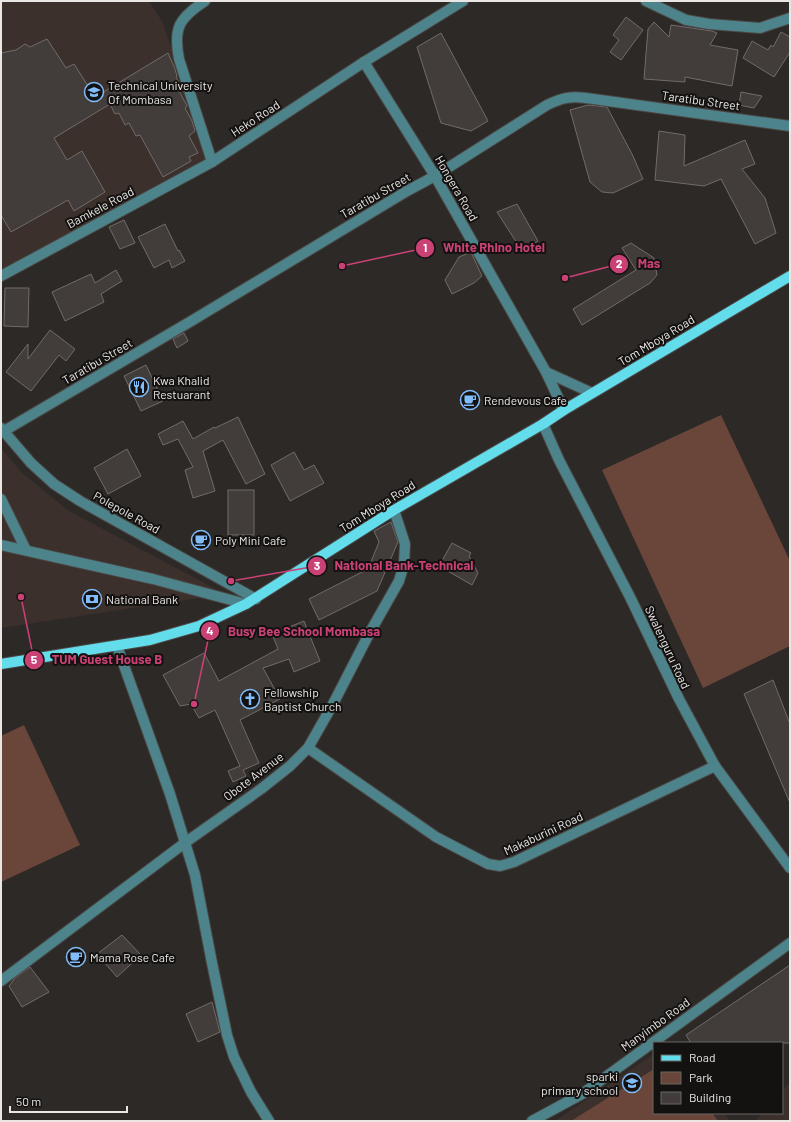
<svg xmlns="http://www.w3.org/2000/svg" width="791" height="1122" viewBox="0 0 791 1122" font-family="Barlow,sans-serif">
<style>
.built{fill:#3b302c}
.green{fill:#694639}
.building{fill:#423d3b;stroke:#716c69}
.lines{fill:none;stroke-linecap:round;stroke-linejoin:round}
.minor-casing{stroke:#4b4745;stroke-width:12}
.major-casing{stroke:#4b4745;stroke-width:12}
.minor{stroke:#4d838a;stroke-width:10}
.major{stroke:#63ddec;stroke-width:10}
.labels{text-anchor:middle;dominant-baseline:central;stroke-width:4;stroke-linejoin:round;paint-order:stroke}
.poi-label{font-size:12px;fill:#e9e6e4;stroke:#141211;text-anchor:start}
.street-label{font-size:12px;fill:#e9e6e4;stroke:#141211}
.leader{fill:none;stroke:#ca4176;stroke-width:1.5}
.callout-dot{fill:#ca4176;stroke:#141211;stroke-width:1.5}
.mark-label{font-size:12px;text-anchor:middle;font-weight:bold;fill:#fff}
.callout-label{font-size:13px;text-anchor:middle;font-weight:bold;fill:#ca4176;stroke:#141211;stroke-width:4;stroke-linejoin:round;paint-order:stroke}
</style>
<rect width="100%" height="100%" fill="#2d2927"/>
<g class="built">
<path d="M1 1H149L163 23 209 161 1 271Z"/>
<path d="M1 448 21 472 69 511 225 594 1 628Z"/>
<path d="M654 1054V1113H724L730 1121H555Z"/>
<path d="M790 1082V1121H755L762 1113H782V1091Z"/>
</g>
<g class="green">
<path d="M721 415 790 561V646L703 688 602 470Z"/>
<path d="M24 725 80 845 1 882V736Z"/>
<path d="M654 1069V1113H712L718 1121H571Z"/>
</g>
<g class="building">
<path d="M626 17 643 30 621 60 610 52 619 40 613 35Z"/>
<path d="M654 22 669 37 671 25 712 31 717 33 710 45 738 50 732 86 685 77V82L644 79 648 29Z"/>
<path d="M781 32 790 37V52L774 77 743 58 752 41 768 50 771 45 773 47Z"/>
<path d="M441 33 488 121 471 131 441 123 417 47Z"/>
<path d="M47 39 66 68 74 64 95 97 168 53 175 69 177 76 176 77 182 89 179 91 186 104 187 106 185 108 192 121 195 131 189 136 198 153 189 157 191 161 163 177 140 135 136 136 129 123 125 125 119 113 115 114 110 104 54 138 67 160 82 151 105 192 74 211 68 200 11 232 1 215V53L16 50 25 44 30 47Z"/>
<path d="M741 92 762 96 754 108 739 105Z"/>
<path d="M588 105 607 107 632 154 643 179 613 193 602 192 590 182 570 110Z"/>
<path d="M659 131 685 135 684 166 745 140 755 164 742 169 765 198 776 233 755 244 721 179 704 186 655 180Z"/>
<path d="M517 204 538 241 522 251 497 212Z"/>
<path d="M124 220 135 243 120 249 109 227Z"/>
<path d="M165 224 178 251 179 250 185 261 172 268 169 260 154 268 138 237Z"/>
<path d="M631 243 654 258 657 275 650 283 582 325 573 309 636 270 622 248Z"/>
<path d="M471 252 482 276 474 283 452 294 445 280 459 257Z"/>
<path d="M116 270 122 281 101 294 104 302 65 321 52 292 91 274 95 283Z"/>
<path d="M5 288H29L28 327 4 326Z"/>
<path d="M50 330 75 349 66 361 59 355 31 391 6 372 28 344V359Z"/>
<path d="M184 333 188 341 177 348 173 339Z"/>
<path d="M146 365 163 401 141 411 124 376Z"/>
<path d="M238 417 265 474 246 484 223 440 203 451 215 491 193 498 185 470 193 467 178 439 163 445 158 434 183 421 193 439 214 427 215 428Z"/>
<path d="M127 449 141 476 108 494 94 468Z"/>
<path d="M294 452 304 470 314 465 324 483 290 501 271 465Z"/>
<rect x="228" y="490" width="26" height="45"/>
<path d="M391 522 398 542 377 591 319 620 309 599 368 569 379 542 374 531Z"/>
<path d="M452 543 471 553 469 556 478 573 472 585 439 566Z"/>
<path d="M304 621 320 661 294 672 289 659 263 668 280 699 240 720 259 763 243 770 246 776 233 782 228 771 240 766 215 710 199 718 191 704 180 706 163 675 204 653 219 681 278 649 272 634Z"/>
<path d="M773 680 790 724V803L744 694Z"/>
<path d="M122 935 141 955 117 977 97 954Z"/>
<path d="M790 965V1043H691L686 1035Z"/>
<path d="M30 967 49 992 22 1007 9 986 15 978Z"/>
<path d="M212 1002 220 1032 198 1042 186 1014Z"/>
</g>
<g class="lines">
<g class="minor-casing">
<g id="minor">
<path d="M205 1C179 18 173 28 179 59L212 162"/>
<path d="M646 1 686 20 709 24 760 28 790 18"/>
<path d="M364 62 435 176 546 372 564 410"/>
<path d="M1 276 212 162 364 62 463 1"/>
<path d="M546 372 592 393"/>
<path d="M543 424 559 460 630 597 679 699 715 766 790 868"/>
<path d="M1 428 31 463 54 484 80 501 256 599"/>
<path d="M4 431 193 320 407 191 435 176 547 105C562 98 569 96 586 98L790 126"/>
<path d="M1 499 26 550"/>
<path d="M1 545 153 579 246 604"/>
<path d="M117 646 170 794 195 875 212 963 227 1035 234 1057 251 1092 269 1121"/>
<path d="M308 748 436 837 488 864 500 866 514 862 715 766"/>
<path d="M1 981 186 842 261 789 290 766 308 748 333 704 369 634 399 581 404 564 405 544 394 510"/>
<path d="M532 1121 582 1094 790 943"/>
</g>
</g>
<g class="major-casing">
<path id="major" d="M1 664 150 640 199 626 246 604 394 510 543 424 564 410 790 276"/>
</g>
<use href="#minor" class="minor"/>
<use href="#major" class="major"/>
</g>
<defs>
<g id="university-ring" transform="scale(1)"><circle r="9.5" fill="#141211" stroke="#80bdfa" stroke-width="1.5"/><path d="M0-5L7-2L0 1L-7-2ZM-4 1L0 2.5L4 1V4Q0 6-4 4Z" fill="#80bdfa"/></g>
<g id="restaurant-ring" transform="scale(1)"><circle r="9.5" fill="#141211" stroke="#80bdfa" stroke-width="1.5"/><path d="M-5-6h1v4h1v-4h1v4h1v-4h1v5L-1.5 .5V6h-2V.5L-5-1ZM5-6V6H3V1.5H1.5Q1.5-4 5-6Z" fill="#80bdfa"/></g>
<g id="cafe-ring" transform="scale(1)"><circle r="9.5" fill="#141211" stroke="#80bdfa" stroke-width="1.5"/><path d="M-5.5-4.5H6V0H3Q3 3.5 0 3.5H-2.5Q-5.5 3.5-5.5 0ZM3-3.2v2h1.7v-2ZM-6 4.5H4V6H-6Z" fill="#80bdfa"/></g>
<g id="bank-ring" transform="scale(1)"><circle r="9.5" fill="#141211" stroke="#80bdfa" stroke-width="1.5"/><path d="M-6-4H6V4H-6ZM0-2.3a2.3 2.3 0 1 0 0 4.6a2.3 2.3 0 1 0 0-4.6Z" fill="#80bdfa"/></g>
<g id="church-ring" transform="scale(1)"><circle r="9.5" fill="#141211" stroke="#80bdfa" stroke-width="1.5"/><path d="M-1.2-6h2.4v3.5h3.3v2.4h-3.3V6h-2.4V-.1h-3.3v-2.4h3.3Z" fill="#80bdfa"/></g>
<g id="school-ring" transform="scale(1)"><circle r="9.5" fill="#141211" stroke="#80bdfa" stroke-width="1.5"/><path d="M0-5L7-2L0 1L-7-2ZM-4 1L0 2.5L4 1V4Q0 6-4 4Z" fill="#80bdfa"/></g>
</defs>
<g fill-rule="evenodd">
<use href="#university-ring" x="94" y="92"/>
<use href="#restaurant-ring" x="139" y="387"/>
<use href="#cafe-ring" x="470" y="400"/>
<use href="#cafe-ring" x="201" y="540"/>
<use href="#bank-ring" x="92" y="599"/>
<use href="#church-ring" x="250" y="699"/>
<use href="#cafe-ring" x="76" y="957"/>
<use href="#school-ring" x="632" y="1083"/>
</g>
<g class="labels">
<g class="poi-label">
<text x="108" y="85">Technical University<tspan x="108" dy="14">Of Mombasa</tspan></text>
<text x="153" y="380">Kwa Khalid<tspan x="153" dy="14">Restuarant</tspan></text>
<text x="484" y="400">Rendevous Cafe</text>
<text x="215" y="540">Poly Mini Cafe</text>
<text x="106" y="599">National Bank</text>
<text x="264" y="692">Fellowship<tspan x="264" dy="14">Baptist Church</tspan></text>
<text x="90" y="957">Mama Rose Cafe</text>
<text x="618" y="1076" text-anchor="end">sparki<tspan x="618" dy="14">primary school</tspan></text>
</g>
<g class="street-label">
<text transform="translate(701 100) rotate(8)">Taratibu Street</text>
<text transform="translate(255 118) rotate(-33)">Heko Road</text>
<text transform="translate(457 188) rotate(60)">Hongera Road</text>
<text transform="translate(375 195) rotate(-30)">Taratibu Street</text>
<text transform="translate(100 207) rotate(-28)">Bamkele Road</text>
<text transform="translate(656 340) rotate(-31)">Tom Mboya Road</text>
<text transform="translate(97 361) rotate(-30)">Taratibu Street</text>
<text transform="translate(377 506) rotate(-32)">Tom Mboya Road</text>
<text transform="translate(127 512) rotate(29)">Polepole Road</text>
<text transform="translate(668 647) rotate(65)">Swalenguru Road</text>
<text transform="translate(253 776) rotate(-37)">Obote Avenue</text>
<text transform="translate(543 833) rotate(-25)">Makaburini Road</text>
<text transform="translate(655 1024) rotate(-36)">Manyimbo Road</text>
</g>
</g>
<path class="leader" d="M342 266L425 248M565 278L619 264M231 581L317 566M194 704L210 631M21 597L34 660"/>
<g class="callout-dot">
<circle cx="342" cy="266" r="4"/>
<circle cx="565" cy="278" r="4"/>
<circle cx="231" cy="581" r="4"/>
<circle cx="194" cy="704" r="4"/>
<circle cx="21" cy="597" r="4"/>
<circle cx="425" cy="248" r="10"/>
<circle cx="619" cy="264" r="10"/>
<circle cx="317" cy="566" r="10"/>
<circle cx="210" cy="631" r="10"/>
<circle cx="34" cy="660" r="10"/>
</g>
<g class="mark-label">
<text x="425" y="252">1</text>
<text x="619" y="268">2</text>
<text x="317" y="570">3</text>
<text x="210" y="635">4</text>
<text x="34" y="664">5</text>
</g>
<g class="callout-label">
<text x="494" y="252">White Rhino Hotel</text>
<text x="649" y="268">Mas</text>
<text x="404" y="570">National Bank-Technical</text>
<text x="304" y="636">Busy Bee School Mombasa</text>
<text x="107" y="664">TUM Guest House B</text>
</g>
<rect width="791" height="1122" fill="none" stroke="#e9e6e4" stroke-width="4"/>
<rect x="653" y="1042" width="130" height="72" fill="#141211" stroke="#696765"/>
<rect x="661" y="1055" width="20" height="6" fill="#63ddec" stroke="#696765"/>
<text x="689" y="1062" font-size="12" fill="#e9e6e4">Road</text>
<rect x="661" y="1072" width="20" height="12" fill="#694639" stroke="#696765"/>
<text x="689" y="1082" font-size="12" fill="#e9e6e4">Park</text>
<rect x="661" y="1092" width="20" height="12" fill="#423d3b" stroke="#696765"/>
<text x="689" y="1102" font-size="12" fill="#e9e6e4">Building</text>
<path d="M10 1106v6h117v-6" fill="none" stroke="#e9e6e4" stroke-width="2"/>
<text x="16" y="1106" font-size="12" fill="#e9e6e4" stroke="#141211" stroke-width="3" paint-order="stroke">50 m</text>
</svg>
